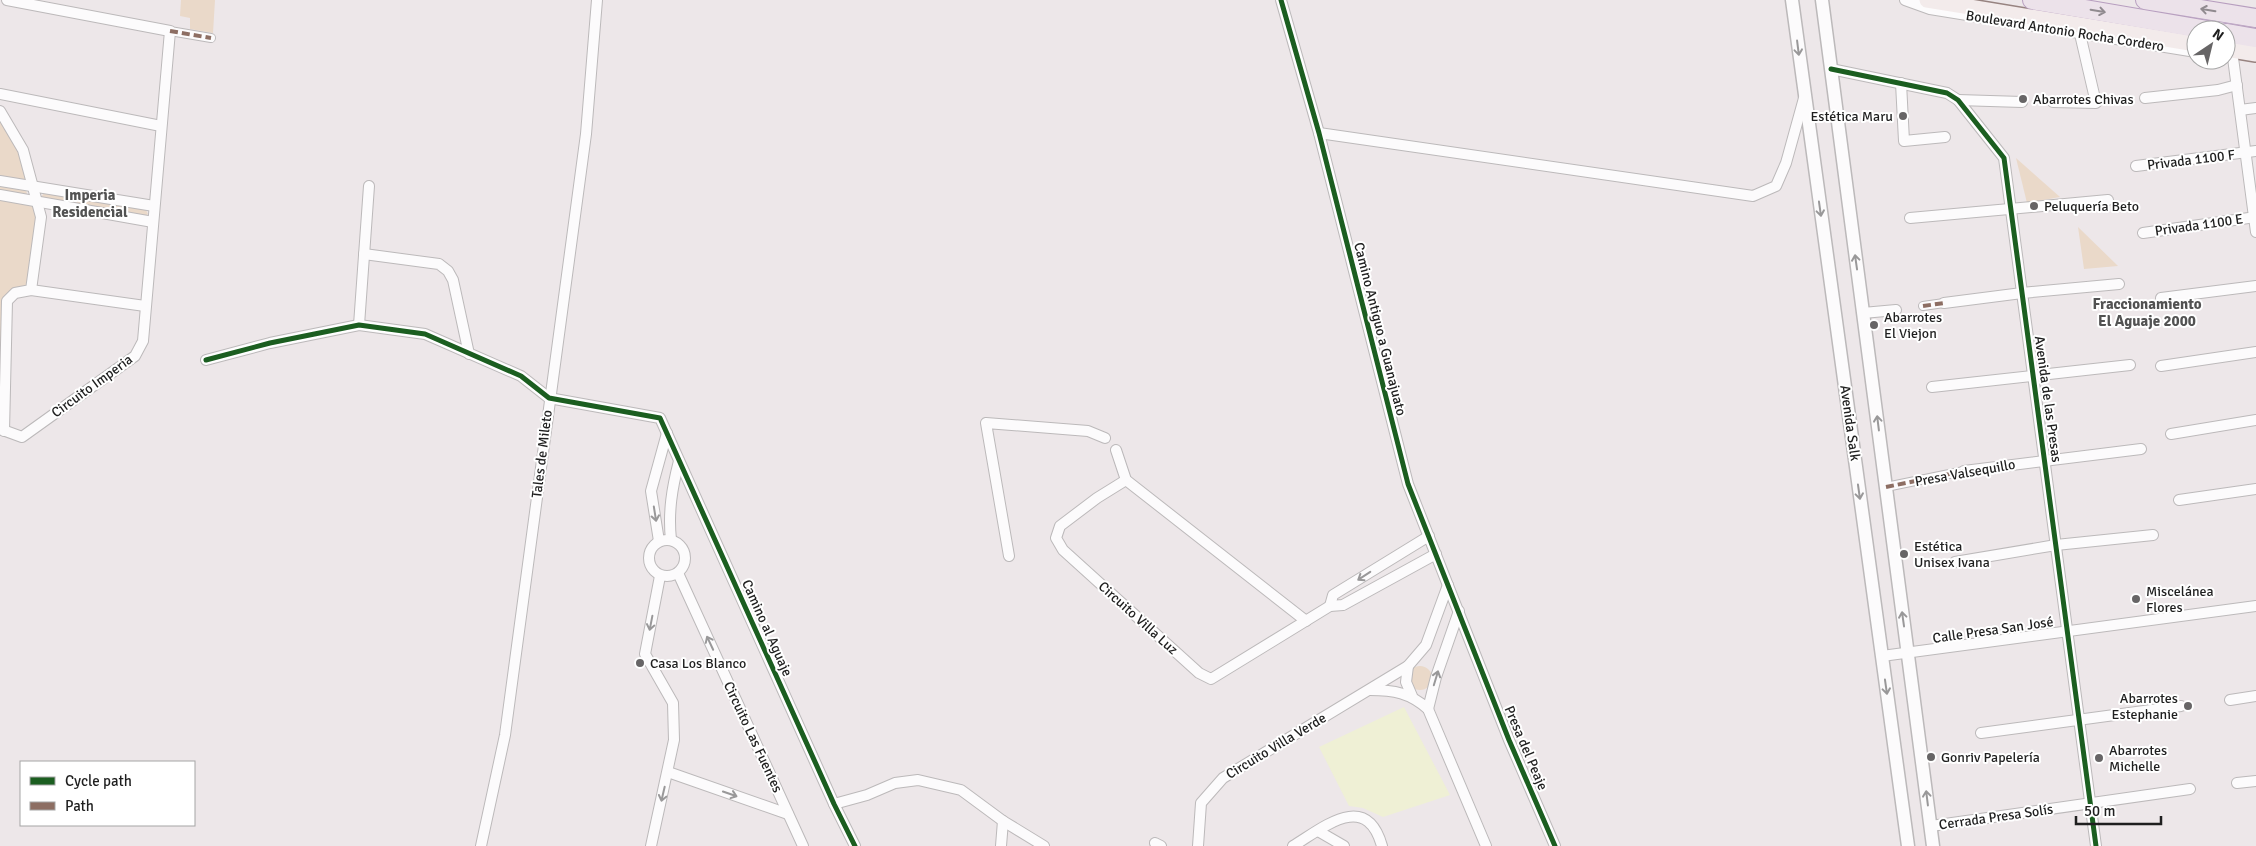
<svg xmlns="http://www.w3.org/2000/svg" width="2256" height="846" viewBox="0 0 2256 846" font-family="Signika,sans-serif">
<style>
.grass{fill:#ead9c9}
.park{fill:#eff0d5}
.lines{fill:none;stroke-linecap:round;stroke-linejoin:round}
.pedestrian-casing{stroke:#bcb9ba;stroke-width:10}
.minor-casing{stroke:#bcb9ba;stroke-width:12}
.tertiary-casing{stroke:#bcb9ba;stroke-width:15}
.secondary-casing{stroke:#978380;stroke-width:18}
.trunk-casing{stroke:#b79ebf;stroke-width:20}
.pedestrian{stroke:#fcfbfc;stroke-width:8}
.minor{stroke:#fcfbfc;stroke-width:10}
.tertiary{stroke:#fcfbfc;stroke-width:12}
.secondary{stroke:#f3ebeb;stroke-width:15}
.trunk{stroke:#ece2ea;stroke-width:18}
.quiet{stroke:#8d6e63;stroke-width:4;stroke-dasharray:8 4;stroke-linecap:butt}
.cycleway-casing{stroke:#fff;stroke-width:8}
.cycleway{stroke:#1b5e20;stroke-width:5}
.oneway{stroke:#908a8f}
.oneway2{stroke:#999899}
.poi-dot{fill:#676566;stroke:#fff;stroke-width:2}
.labels{text-anchor:middle;dominant-baseline:central;stroke-width:4;stroke-linejoin:round;paint-order:stroke}
.street-label{font-size:14px;fill:#1f1f1f;stroke:#fff}
.poi-label{font-size:14px;fill:#1f1f1f;stroke:#fff;text-anchor:start}
.neighbourhood-label{font-size:15px;font-weight:bold;fill:#525252;stroke:#fff}
</style>
<rect width="100%" height="100%" fill="#ede7e9"/>
<g class="grass">
<path d="M181 0H215L213 33 190 29V18L180 16Z"/>
<path d="M0 116 14 139 29 182 0 176Z"/>
<path d="M2016 158 2060 197 2027 203Z"/>
<path d="M0 185 26 190 27 194 0 191Z"/>
<path d="M44 193 146 210 148 214 146 216 41 197Z"/>
<path d="M0 200 35 206 38 216 27 286 15 289 5 299 0 426Z"/>
<path d="M2078 227 2118 266 2084 269Z"/>
<circle cx="1420" cy="678" r="12"/>
</g>
<path class="park" d="M1404 707 1450 795 1383 817 1363 808 1349 806 1319 747Z"/>
<g class="lines">
<g class="pedestrian-casing">
<g id="pedestrian">
<path d="M170 31 211 38"/>
<path d="M1923 306 1944 303"/>
<path d="M1886 487 1964 471"/>
</g>
</g>
<g class="minor-casing">
<g id="minor">
<path d="M1281 0 1319 133 1408 484 1509 740 1555 846"/>
<path d="M1905 0 1930 9 2196 52"/>
<path d="M2233 58 2256 232"/>
<path d="M1831 69 1947 93 1958 100 2004 158 2096 846"/>
<path d="M1901 83 1904 141 1945 137"/>
<path d="M0 94 161 126"/>
<path d="M2145 98 2218 90 2237 85"/>
<path d="M1958 100 2022 102"/>
<path d="M2053 102 2096 103 2080 34"/>
<path d="M2240 110 2256 108"/>
<path d="M0 111 23 150 41 217 31 290 15 293 7 301 4 431"/>
<path d="M1319 133 1753 196 1776 186 1786 163 1804 98"/>
<path d="M2136 166 2256 151"/>
<path d="M0 181 154 206"/>
<path d="M0 195 153 222"/>
<path d="M1910 218 2108 200"/>
<path d="M2143 233 2256 217"/>
<path d="M364 254 439 264 448 271 453 280 469 354"/>
<path d="M31 290 145 306"/>
<path d="M2161 298 2256 286"/>
<path d="M1944 303 2022 293 2119 284"/>
<path d="M1863 313 1896 310"/>
<path d="M359 325 369 186"/>
<path d="M206 360 270 343 359 325 425 334 521 376 549 398 660 418 834 804 855 846"/>
<path d="M2161 366 2256 352"/>
<path d="M1932 387 2130 365"/>
<path d="M0 429 22 437 135 356 143 341 170 31 7 0"/>
<path d="M2171 434 2256 420"/>
<path d="M1116 450 1126 480 1306 621"/>
<path d="M1964 471 2141 449"/>
<path d="M1126 480 1097 498 1060 526 1056 538 1063 550 1199 673 1211 679 1330 606 1343 605 1436 554"/>
<path d="M2179 500 2256 489"/>
<circle cx="667" cy="558" r="18"/>
<path d="M671 540C668 512 672 488 679 461"/>
<path d="M659 541 651 491 667 433"/>
<path d="M1009 556 986 423 1088 431 1105 438"/>
<path d="M1955 562 2056 545 2153 535"/>
<path d="M678 573 803 846"/>
<path d="M1330 606 1333 595 1429 536"/>
<path d="M1882 656 2256 606"/>
<path d="M1408 666 1406 682 1412 696"/>
<path d="M1370 690C1394 690 1410 693 1428 709L1486 846"/>
<path d="M2230 700 2256 696"/>
<path d="M1428 709 1436 677 1459 611"/>
<path d="M1981 733 2181 706"/>
<path d="M668 772 788 814"/>
<path d="M2237 783 2256 781"/>
<path d="M834 804 867 795 895 783 918 780 961 790 1003 821 1044 846"/>
<path d="M1931 826 2190 789"/>
<path d="M1318 831 1344 846"/>
<path d="M1155 843 1161 846"/>
<path d="M481 846 505 735 586 134 597 0"/>
<path d="M651 846 674 740 673 703 645 654 660 576"/>
<path d="M1001 846 1003 821"/>
<path d="M1198 846 1201 803 1223 778 1408 666 1426 645 1448 585"/>
<path d="M1293 846C1323 828 1366 790 1382 846"/>
</g>
</g>
<g class="tertiary-casing">
<g id="tertiary">
<path d="M1792 0 1908 846"/>
<path d="M1822 0 1933 846"/>
</g>
</g>
<g class="secondary-casing">
<g id="secondary">
<path d="M1927 0 2196 44"/>
<path d="M2226 49 2256 54"/>
</g>
</g>
<g class="trunk-casing">
<g id="trunk">
<path d="M2032 0 2208 30"/>
<path d="M2145 0 2256 18"/>
<path d="M2226 33 2256 38"/>
</g>
</g>
<use href="#pedestrian" class="pedestrian"/>
<use href="#minor" class="minor"/>
<use href="#tertiary" class="tertiary"/>
<use href="#secondary" class="secondary"/>
<use href="#trunk" class="trunk"/>
<g class="quiet">
<path d="M170 31 211 38"/>
<path d="M1923 306 1944 303"/>
<path d="M1886 487 1964 471"/>
</g>
<g class="cycleway-casing">
<g id="cycleway">
<path d="M1281 0 1319 133 1408 484 1509 740 1555 846"/>
<path d="M1831 69 1947 93 1958 100 2004 158 2096 846"/>
<path d="M206 360 270 343 359 325 425 334 521 376 549 398 660 418 834 804 855 846"/>
</g>
</g>
<use href="#cycleway" class="cycleway"/>
</g>
<defs><path id="oneway-shaft" d="M-6 0H5M1.5-3L5.5 0L1.5 3" fill="none" stroke-width="1.6" stroke-linecap="round" stroke-linejoin="round" transform="scale(1.25)"/></defs>
<g class="oneway">
<use href="#oneway-shaft" transform="translate(2208 10) rotate(-171)"/>
<use href="#oneway-shaft" transform="translate(2098 11) rotate(10)"/>
</g>
<g class="oneway2">
<use href="#oneway-shaft" transform="translate(1798 48) rotate(83)"/>
<use href="#oneway-shaft" transform="translate(1820 209) rotate(82)"/>
<use href="#oneway-shaft" transform="translate(1856 262) rotate(-98)"/>
<use href="#oneway-shaft" transform="translate(1878 423) rotate(-97)"/>
<use href="#oneway-shaft" transform="translate(1859 492) rotate(82)"/>
<use href="#oneway-shaft" transform="translate(655 514) rotate(81)"/>
<use href="#oneway-shaft" transform="translate(1364 576) rotate(147)"/>
<use href="#oneway-shaft" transform="translate(1903 619) rotate(-98)"/>
<use href="#oneway-shaft" transform="translate(651 623) rotate(101)"/>
<use href="#oneway-shaft" transform="translate(710 643) rotate(-115)"/>
<use href="#oneway-shaft" transform="translate(1436 678) rotate(-73)"/>
<use href="#oneway-shaft" transform="translate(1886 687) rotate(82)"/>
<use href="#oneway-shaft" transform="translate(663 794) rotate(103)"/>
<use href="#oneway-shaft" transform="translate(730 794) rotate(19)"/>
<use href="#oneway-shaft" transform="translate(1927 798) rotate(-97)"/>
</g>
<g class="poi-dot">
<circle cx="2023" cy="99" r="5"/>
<circle cx="1903" cy="116" r="5"/>
<circle cx="2034" cy="206" r="5"/>
<circle cx="1874" cy="325" r="5"/>
<circle cx="1904" cy="554" r="5"/>
<circle cx="2136" cy="599" r="5"/>
<circle cx="640" cy="663" r="5"/>
<circle cx="2188" cy="706" r="5"/>
<circle cx="1931" cy="757" r="5"/>
<circle cx="2099" cy="758" r="5"/>
</g>
<g class="labels">
<g class="street-label">
<text transform="translate(2065 31) rotate(9)">Boulevard Antonio Rocha Cordero</text>
<text transform="translate(2191 160) rotate(-7)">Privada 1100 F</text>
<text transform="translate(2199 225) rotate(-8)">Privada 1100 E</text>
<text transform="translate(1380 329) rotate(76)">Camino Antiguo a Guanajuato</text>
<text transform="translate(92 386) rotate(-36)">Circuito Imperia</text>
<text transform="translate(2048 399) rotate(82)">Avenida de las Presas</text>
<text transform="translate(1850 423) rotate(82)">Avenida Salk</text>
<text transform="translate(542 454) rotate(-83)">Tales de Mileto</text>
<text transform="translate(1965 473) rotate(-10)">Presa Valsequillo</text>
<text transform="translate(1138 618) rotate(42)">Circuito Villa Luz</text>
<text transform="translate(767 628) rotate(66)">Camino al Aguaje</text>
<text transform="translate(1993 630) rotate(-8)">Calle Presa San José</text>
<text transform="translate(753 737) rotate(65)">Circuito Las Fuentes</text>
<text transform="translate(1276 746) rotate(-31)">Circuito Villa Verde</text>
<text transform="translate(1526 748) rotate(67)">Presa del Peaje</text>
<text transform="translate(1996 817) rotate(-8)">Cerrada Presa Solís</text>
</g>
<g class="poi-label">
<text x="2033" y="99">Abarrotes Chivas</text>
<text x="1893" y="116" text-anchor="end">Estética Maru</text>
<text x="2044" y="206">Peluquería Beto</text>
<text x="1884" y="317">Abarrotes<tspan x="1884" dy="16">El Viejon</tspan></text>
<text x="1914" y="546">Estética<tspan x="1914" dy="16">Unisex Ivana</tspan></text>
<text x="2146" y="591">Miscelánea<tspan x="2146" dy="16">Flores</tspan></text>
<text x="650" y="663">Casa Los Blanco</text>
<text x="2178" y="698" text-anchor="end">Abarrotes<tspan x="2178" dy="16">Estephanie</tspan></text>
<text x="2109" y="750">Abarrotes<tspan x="2109" dy="16">Michelle</tspan></text>
<text x="1941" y="757">Gonriv Papelería</text>
</g>
<g class="neighbourhood-label">
<text x="90" y="195">Imperia<tspan x="90" dy="17">Residencial</tspan></text>
<text x="2147" y="304">Fraccionamiento<tspan x="2147" dy="17">El Aguaje 2000</tspan></text>
</g>
</g>
<rect x="20" y="761" width="175" height="65" fill="#ffffff" stroke="#a5a5a5"/>
<rect x="30" y="777" width="25" height="8" fill="#1b5e20" stroke="#a5a5a5"/>
<text x="65" y="786" font-size="15" fill="#1f1f1f">Cycle path</text>
<rect x="30" y="802" width="25" height="8" fill="#8d6e63" stroke="#a5a5a5"/>
<text x="65" y="811" font-size="15" fill="#1f1f1f">Path</text>
<g transform="translate(2211 45) rotate(35)"><circle r="24" fill="#ffffff" stroke="#a5a5a5"/>
<path d="M0-4L9 19L0 12L-9 19Z" fill="#676566"/>
<text y="-8" font-size="14" font-weight="bold" text-anchor="middle" fill="#1f1f1f">N</text>
</g>
<path d="M2076 816v8h85v-8" fill="none" stroke="#1f1f1f" stroke-width="2.5"/>
<text x="2084" y="816" font-size="15" fill="#1f1f1f" stroke="#ffffff" stroke-width="4" paint-order="stroke">50 m</text>
</svg>
